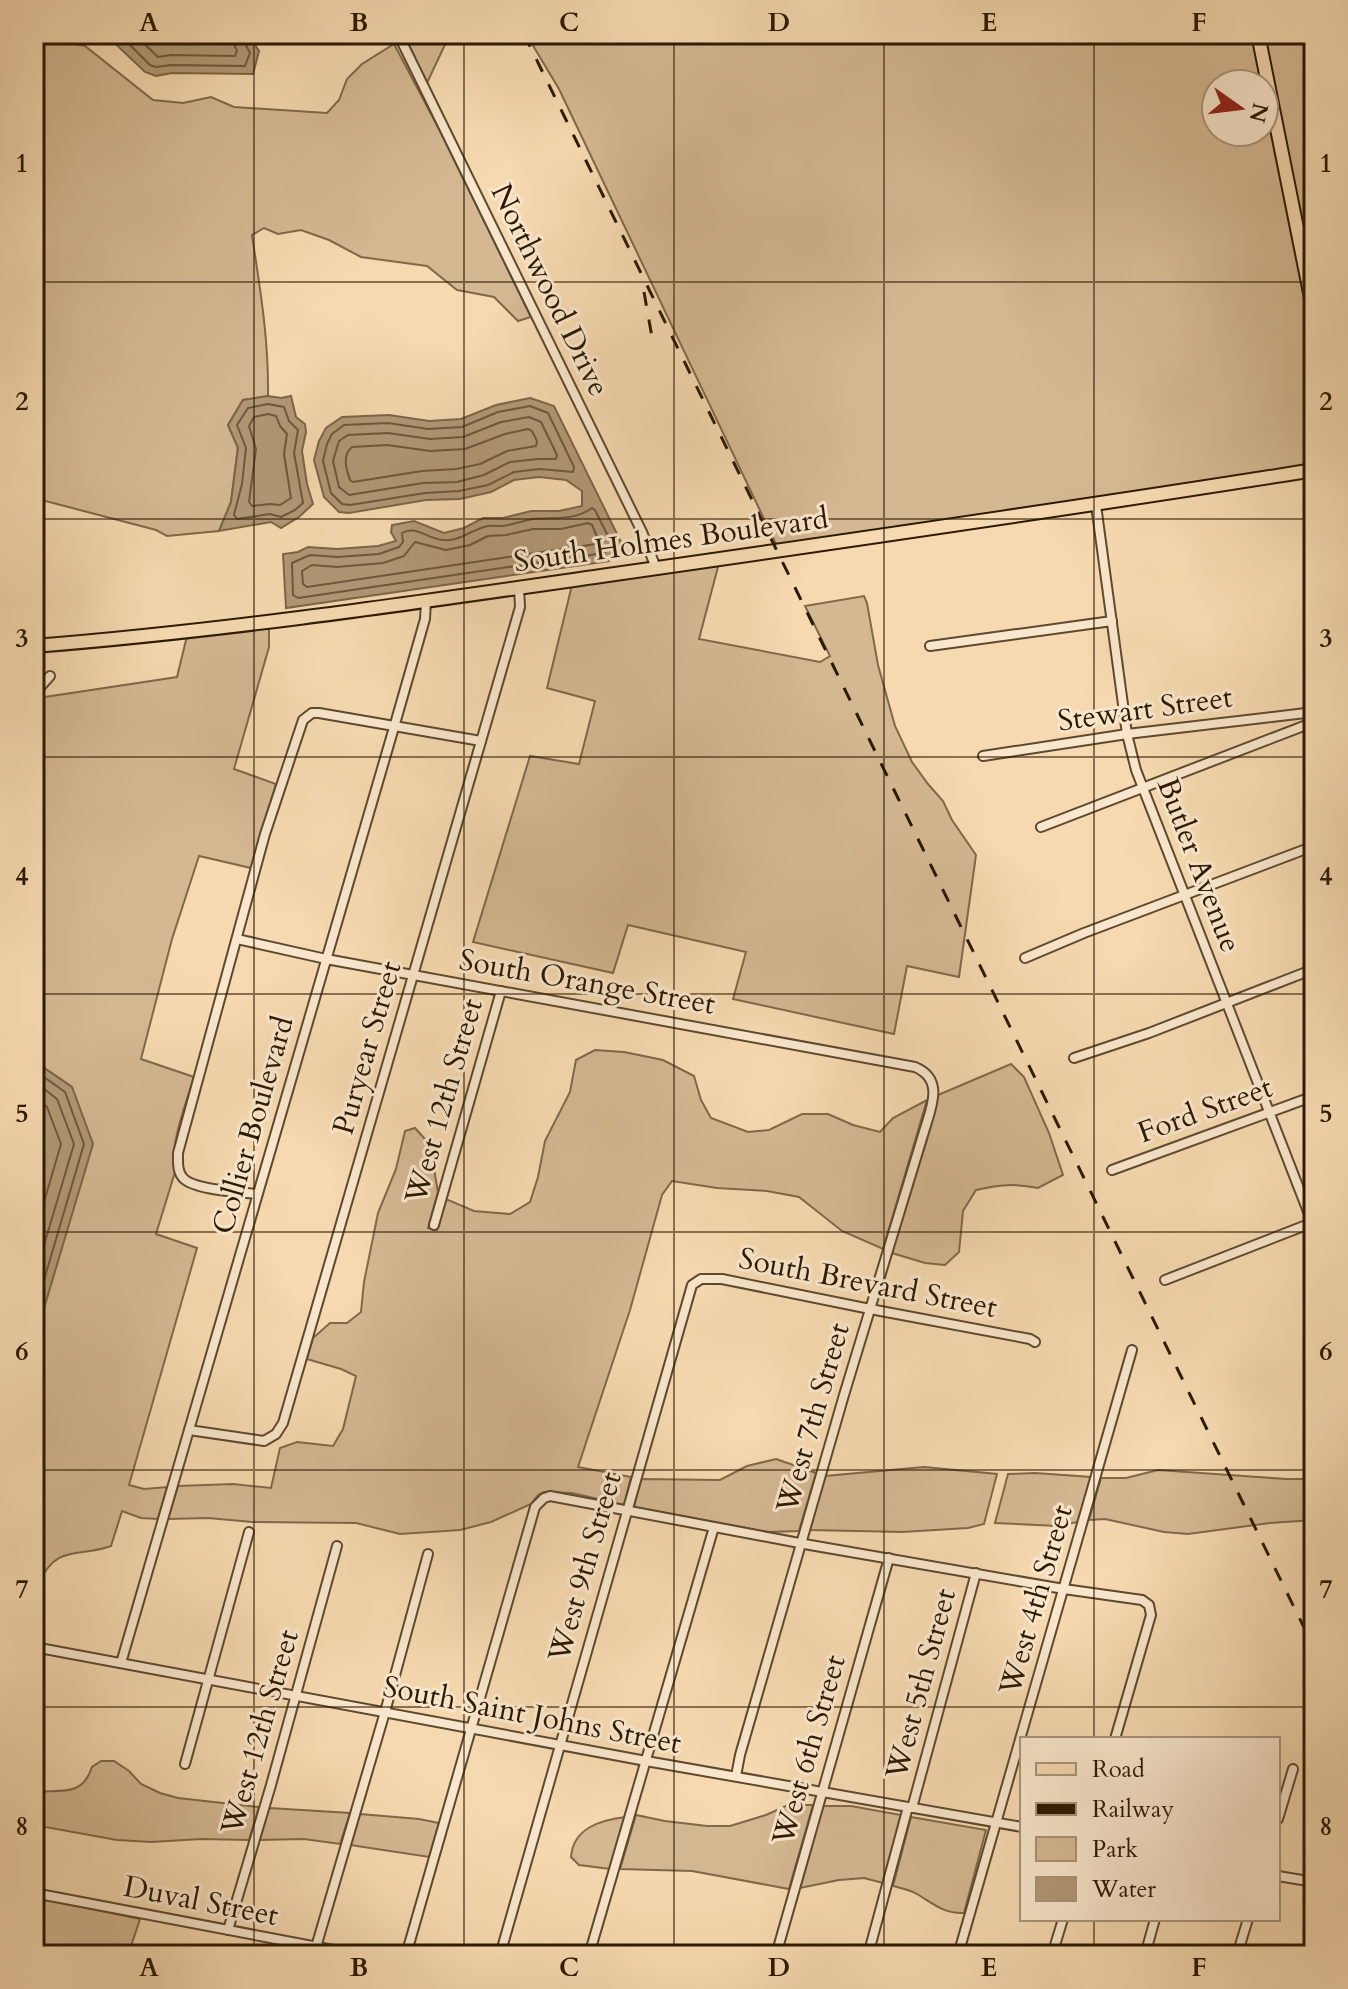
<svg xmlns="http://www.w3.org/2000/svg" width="1348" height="1989" viewBox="0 0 1348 1989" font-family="Cardo,serif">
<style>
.green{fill:#d4b892;stroke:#80684a;stroke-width:2}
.water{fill:#b19875;stroke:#7c6547;stroke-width:2}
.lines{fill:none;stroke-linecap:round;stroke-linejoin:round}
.shore{stroke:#6e583c;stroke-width:2}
.minor-casing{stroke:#5e492e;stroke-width:12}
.primary-casing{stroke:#2c1902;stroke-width:16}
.minor{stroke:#f9e6cc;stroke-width:8}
.primary{stroke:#f6d9b0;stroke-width:12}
.rail{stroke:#2c1902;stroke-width:3;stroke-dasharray:14 14;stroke-linecap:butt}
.grid{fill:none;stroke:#2c1902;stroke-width:2;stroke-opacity:0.55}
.labels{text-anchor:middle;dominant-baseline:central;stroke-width:6;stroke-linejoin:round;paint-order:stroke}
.street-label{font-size:30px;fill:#2c1902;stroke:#f9e6cc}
.neatline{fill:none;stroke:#2c1902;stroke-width:3}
.grid-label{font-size:26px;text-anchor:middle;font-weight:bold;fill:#2c1902}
</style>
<rect width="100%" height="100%" fill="#f6d9b0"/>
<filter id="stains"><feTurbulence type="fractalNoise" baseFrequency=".0025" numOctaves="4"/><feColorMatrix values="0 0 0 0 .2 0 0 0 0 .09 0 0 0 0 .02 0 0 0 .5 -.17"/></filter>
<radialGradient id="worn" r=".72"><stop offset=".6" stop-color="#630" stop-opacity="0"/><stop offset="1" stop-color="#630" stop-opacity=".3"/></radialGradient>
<g class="green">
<path d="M403 34H450L427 83 405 38Z"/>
<path d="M526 34H1253L1263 84H1216V132H1264V90L1314 341V465L777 546 559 89Z"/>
<path d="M1263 34H1314V288Z"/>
<path d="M34 36 85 46 153 100 183 103 211 97 234 107 327 113 339 100 347 79 362 64 394 44 440 131 531 317 518 321 494 297 457 290 427 266 361 257 329 240 301 230 278 234 264 228 252 235C260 288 269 341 268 396L243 400 228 425 238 447 231 502 219 531 167 536 156 530 34 498Z"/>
<path d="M719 563 699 639 820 662 830 656 805 606 864 596 867 603 878 665 895 726 912 762 928 784 943 801 952 820 976 855 959 977 907 966 894 1034 733 999 746 952 628 925 613 973 473 942 530 756 579 764 595 701 547 688 572 585Z"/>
<path d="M269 626V647L234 769 276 784 251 868 199 856 172 939 141 1059 194 1077C187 1100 168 1149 175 1172L156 1234 197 1248 129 1485 144 1489 167 1487 158 1519 141 1518 122 1511 111 1546C79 1558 58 1543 39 1582 37 1587 36 1595 34 1601V1336L36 1335 72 1087 34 1061V710L45 697 177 677 187 636Z"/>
<path d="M595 1050 624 1052 663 1060 694 1076 701 1100 711 1118 748 1132 769 1130 802 1114H828L853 1125 880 1132 893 1118 927 1100 883 1249 842 1231 799 1197 767 1191 717 1188 672 1181 662 1195 630 1310 578 1467 631 1477 624 1505 572 1493 544 1492 538 1495 531 1504 491 1522 460 1530 400 1534 356 1523 252 1522 208 1518 168 1519 178 1486 233 1484 271 1488 280 1448 297 1442 333 1446 343 1429 356 1376 341 1369 307 1359 313 1338 330 1323H347L361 1312 364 1282 378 1213 396 1169 405 1131 415 1128 434 1149 435 1175 438 1192 428 1228 437 1230 446 1199 474 1211 510 1214 530 1202 538 1177 545 1141 570 1092 576 1060Z"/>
<path d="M1011 1064 1024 1077 1049 1133 1063 1175 1038 1188C1015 1183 998 1185 976 1190L963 1211 959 1252 945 1265 925 1263 892 1253 928 1136 938 1095Z"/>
<path d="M776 1459 816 1473 799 1531 768 1532 634 1507 641 1479 720 1480 747 1466Z"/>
<path d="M924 1467 997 1474 984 1524 968 1528 902 1532 810 1530 825 1476Z"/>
<path d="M1158 1470 1286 1479H1314V1520L1270 1523 1188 1534 1164 1532 1105 1519 1089 1520 1101 1478H1126Z"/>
<path d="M1035 1473 1091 1477 1078 1522 1057 1526 995 1523 1008 1474Z"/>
<path d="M101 1761H114L129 1771 141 1784 160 1793 178 1798 259 1807 249 1840 201 1839 151 1842 117 1840 34 1825V1792C60 1789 82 1798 92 1767Z"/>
<path d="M788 1805H813L789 1889 692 1871 620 1869 636 1815 665 1821 707 1826H730L766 1815Z"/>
<path d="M823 1806H851L901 1815 883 1883 864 1878 839 1880 800 1888Z"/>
<path d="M269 1808 350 1813 340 1844 304 1839 259 1840Z"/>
<path d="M360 1814 419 1819 439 1823 429 1857 350 1845Z"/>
<path d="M625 1817 610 1869 579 1865 571 1857C573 1828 601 1820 625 1817Z"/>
<path d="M911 1817 986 1830 964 1913C944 1914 934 1904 917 1894 910 1890 901 1888 893 1886Z"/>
<path d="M34 1897 140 1919 128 1955H34Z"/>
</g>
<g class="water">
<path d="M105 34H248L259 51 253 74 172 73 156 76 145 72Z"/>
<path d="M268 396 281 398 291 396 296 417 305 424 306 432 302 451 307 484 313 504 299 517 281 528 271 522 219 531 231 502 238 448 228 425 243 400Z"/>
<path d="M530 398 554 406 621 542 617 551 609 561 286 608 283 554 298 552 308 547 337 549 378 546 396 541 391 532 392 525 414 521 444 533 464 528 483 518H503L531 511H559L582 506V491L566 480 539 477 514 480 491 492 460 499 426 500 349 513 339 512 324 497 314 460 319 441 326 428 342 417 389 415 429 421 461 419 496 405Z"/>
<path d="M34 1061 72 1087 93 1144 36 1335 34 1336Z"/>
</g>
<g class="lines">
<g class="shore">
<path d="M119 34 150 65 156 67 171 65 245 66 250 53 243 40 242 34"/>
<path d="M134 34 158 57 171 55 235 56 237 51 233 42 232 34"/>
<path d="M151 34 162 44H217L220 41V34"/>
<path d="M268 404 284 407 289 421 298 430 294 453 303 503 295 510 281 517 270 514 237 519 234 515 242 484 246 448 237 425 248 408Z"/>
<path d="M530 406 548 413 574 467 573 472 540 469 514 472 488 485 459 491 425 493 350 505 342 504 331 493 323 461 327 444 332 434 344 425 388 423 428 429 462 427 498 412Z"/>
<path d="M268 414 276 416 280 426 287 434 284 454 291 498 280 505 270 504 252 506 249 502 256 449 249 426 254 417Z"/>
<path d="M529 417 541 422 557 455 556 459H538L510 462 484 475 457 482 423 483 349 495 339 487 333 461 339 441 348 435 388 433 430 439 463 437 501 422Z"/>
<path d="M528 429 532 431 537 441 536 446 507 451 480 464 456 469 422 471 353 482 350 480C346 469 342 455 352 447L387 445 430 451 465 449 505 434Z"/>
<path d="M592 508 595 510 611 542 610 547 604 553 298 598 293 595 292 563 310 555 337 557 379 554 399 547 403 542 402 533C416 525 428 539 443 540 458 542 470 531 484 527 489 525 496 526 502 526 512 525 522 521 533 519 554 517 574 521 592 508Z"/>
<path d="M588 523 592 525 598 539 596 544 307 587 303 584 302 571 312 565 337 567 383 563 404 556 415 542 446 550 470 545 488 536 506 535 533 529H561Z"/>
<path d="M34 1070 65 1092 84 1144 34 1314"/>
<path d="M34 1081 57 1099 74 1144 34 1279"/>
<path d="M34 1096 47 1107 61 1144 34 1236"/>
</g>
<g class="minor-casing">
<g id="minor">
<path d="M398 34 642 532 656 568"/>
<path d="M1096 505 1127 734 1136 770 1314 1227"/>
<path d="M930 646 1112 621"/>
<path d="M34 694 50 676"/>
<path d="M983 756 1127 734 1314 712"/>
<path d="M1041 827 1314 722"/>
<path d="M237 939 326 959 915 1067C946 1080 930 1110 923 1135L844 1395 740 1755 736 1776"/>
<path d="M1025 958 1084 933 1314 846"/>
<path d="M1074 1058 1149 1033 1314 969"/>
<path d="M1112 1170 1314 1096"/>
<path d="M257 1194C240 1192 194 1190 183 1178 177 1171 178 1162 178 1153L265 834 303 720 312 713H319L481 741"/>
<path d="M434 1225 501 991"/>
<path d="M1165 1280 1314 1222"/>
<path d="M189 1430 264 1441 276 1434 283 1423 520 607 519 588"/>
<path d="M34 1647 646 1761 1022 1827"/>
<path d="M121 1663 395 724 425 619 426 601"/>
<path d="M185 1764 249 1532"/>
<path d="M912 1808 976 1573"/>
<path d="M1278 1819 1293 1769"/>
<path d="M1278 1876 1314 1882"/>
<path d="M34 1893 360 1955"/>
<path d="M228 1930 271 1785 337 1546"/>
<path d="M316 1947 385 1712 428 1554"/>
<path d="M406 1955 535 1507 544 1498 550 1496 810 1545 1064 1589 1142 1600 1149 1605 1151 1615 1115 1739"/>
<path d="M500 1955 692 1285 701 1279H722L870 1309 1030 1339 1035 1342"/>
<path d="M589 1955 714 1527"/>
<path d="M776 1955 889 1558"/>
<path d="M868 1955 908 1807"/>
<path d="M958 1955 1132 1350"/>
<path d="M1052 1955 1063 1919"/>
<path d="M1145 1955 1155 1919"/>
<path d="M1237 1955 1248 1919"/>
</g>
</g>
<g class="primary-casing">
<g id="primary">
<path d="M1258 34 1314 313"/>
<path d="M34 646C224 631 413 603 601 576 839 542 1077 508 1314 470"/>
</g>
</g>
<use href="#minor" class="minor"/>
<use href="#primary" class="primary"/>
<g class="rail">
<path d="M524 34 1314 1648"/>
<path d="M644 292 653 343"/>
</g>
</g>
<path class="grid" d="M254 34V1955M464 34V1955M674 34V1955M884 34V1955M1094 34V1739M34 282H1314M34 519H1314M34 757H1314M34 994H1314M34 1232H1314M34 1470H1314M34 1707H1314M1094 1919V1955"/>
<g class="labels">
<g class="street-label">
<text transform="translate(550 290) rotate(64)">Northwood Drive</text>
<text transform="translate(671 540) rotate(-8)">South Holmes Boulevard</text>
<text transform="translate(1145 709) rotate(-8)">Stewart Street</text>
<text transform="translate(1199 865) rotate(69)">Butler Avenue</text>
<text transform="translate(587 982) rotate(10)">South Orange Street</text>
<text transform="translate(367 1048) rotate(-74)">Puryear Street</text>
<text transform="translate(444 1101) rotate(-74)">West 12th Street</text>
<text transform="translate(1205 1110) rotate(-20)">Ford Street</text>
<text transform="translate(253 1125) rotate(-74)">Collier Boulevard</text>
<text transform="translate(868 1283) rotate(11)">South Brevard Street</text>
<text transform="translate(813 1418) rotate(-74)">West 7th Street</text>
<text transform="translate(585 1567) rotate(-74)">West 9th Street</text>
<text transform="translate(1036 1600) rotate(-74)">West 4th Street</text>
<text transform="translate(921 1684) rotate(-75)">West 5th Street</text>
<text transform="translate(532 1715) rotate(11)">South Saint Johns Street</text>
<text transform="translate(260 1732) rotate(-74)">West 12th Street</text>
<text transform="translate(809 1750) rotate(-74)">West 6th Street</text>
<text transform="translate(201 1901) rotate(11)">Duval Street</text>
</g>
</g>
<rect width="1348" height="1989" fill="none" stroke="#f6d9b0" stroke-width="88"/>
<rect x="1020" y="1737" width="260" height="184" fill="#f9e6cc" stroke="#a7947b" stroke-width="2"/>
<rect x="1036" y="1763" width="40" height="12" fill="#f6d9b0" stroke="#a7947b" stroke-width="2"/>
<text x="1092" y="1777" font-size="24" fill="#2c1902">Road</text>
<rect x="1036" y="1803" width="40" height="12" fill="#2c1902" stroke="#a7947b" stroke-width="2"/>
<text x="1092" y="1817" font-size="24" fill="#2c1902">Railway</text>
<rect x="1036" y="1837" width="40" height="24" fill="#d4b892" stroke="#a7947b" stroke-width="2"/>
<text x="1092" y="1857" font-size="24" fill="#2c1902">Park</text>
<rect x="1036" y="1877" width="40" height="24" fill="#b19875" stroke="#a7947b" stroke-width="2"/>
<text x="1092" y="1897" font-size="24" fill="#2c1902">Water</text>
<g transform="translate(1240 108) rotate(104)"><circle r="38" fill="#f9e6cc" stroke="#a7947b" stroke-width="2"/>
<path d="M0-6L14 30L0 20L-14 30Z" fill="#8f2418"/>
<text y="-12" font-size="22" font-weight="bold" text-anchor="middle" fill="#2c1902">N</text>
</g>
<rect x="44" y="44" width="1260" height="1901" class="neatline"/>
<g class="grid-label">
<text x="149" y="31">A</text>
<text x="359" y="31">B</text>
<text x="569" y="31">C</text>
<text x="779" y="31">D</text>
<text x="989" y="31">E</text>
<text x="1199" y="31">F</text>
<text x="22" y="172">1</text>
<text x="1326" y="172">1</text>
<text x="22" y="410">2</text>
<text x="1326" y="410">2</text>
<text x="22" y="647">3</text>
<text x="1326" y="647">3</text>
<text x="22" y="885">4</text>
<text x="1326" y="885">4</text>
<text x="22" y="1122">5</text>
<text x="1326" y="1122">5</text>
<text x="22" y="1360">6</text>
<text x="1326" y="1360">6</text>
<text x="22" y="1598">7</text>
<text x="1326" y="1598">7</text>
<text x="22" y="1835">8</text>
<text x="1326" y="1835">8</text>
<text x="149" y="1976">A</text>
<text x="359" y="1976">B</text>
<text x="569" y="1976">C</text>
<text x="779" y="1976">D</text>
<text x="989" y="1976">E</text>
<text x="1199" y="1976">F</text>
</g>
<rect width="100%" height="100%" filter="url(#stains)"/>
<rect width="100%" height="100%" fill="url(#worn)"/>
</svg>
